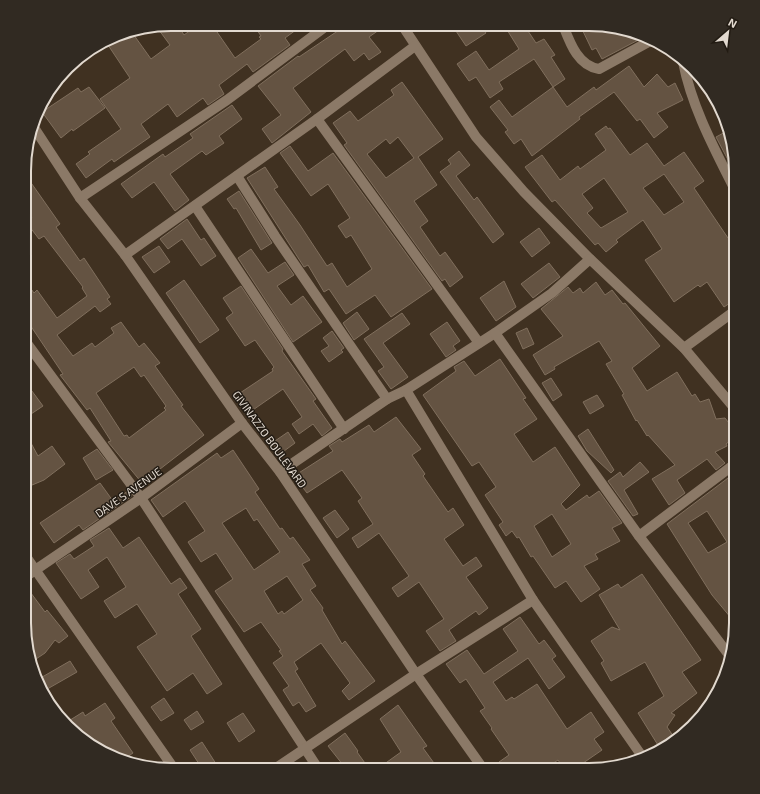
<svg xmlns="http://www.w3.org/2000/svg" width="760" height="794" viewBox="0 0 760 794" font-family="'Exo 2',sans-serif">
<style>
.building{fill:#645342;stroke:#806f5d;fill-rule:evenodd}
.lines{fill:none;stroke-linecap:round;stroke-linejoin:round}
.street{stroke:#8b7967;stroke-width:10}
.labels{text-anchor:middle;dominant-baseline:central;stroke-width:3;stroke-linejoin:round;paint-order:stroke}
.street-label{font-size:11px;fill:#e2d9cf;stroke:#221b13}
.rim{fill:none;stroke:#e2d9cf;stroke-width:2}
</style>
<rect width="100%" height="100%" fill="#403121"/>
<g class="building">
<path d="M171 24H177L184 35 199 24H228L217 32 235 58 261 39 259 37 261 36 253 24H304L285 38 290 45 253 72 247 64 219 85 224 94 208 105 203 98 177 117 168 104 141 124 150 137 114 162 112 159 86 178 76 164 90 154 88 152 121 129 100 99 130 78 106 42 123 32 131 31 151 59 170 45 156 26Z"/>
<path d="M348 24 386 25 369 37 381 52 369 60 364 53 354 61 345 49 293 88 311 112 272 143 262 129 281 115 258 86 298 56 299 57Z"/>
<path d="M452 25H480L486 33 466 46Z"/>
<path d="M504 25H524L536 43 544 39 555 55 551 57 565 79 553 87 534 59 499 82 503 89 490 98 476 77 469 81 457 64 476 51 489 70 519 49Z"/>
<path d="M580 25H608L644 37 602 59 596 48 592 50Z"/>
<path d="M629 66 644 87 657 74 668 87 675 83 683 100 657 113 668 127 654 138 640 119 637 121 614 92 579 117 580 119 532 156 521 139 514 144 505 132 508 130 490 107 499 100 512 117 553 87 567 107 594 87 596 90Z"/>
<path d="M402 82 443 139 418 157 437 185 414 201 428 221 420 227 440 256 445 252 463 277 450 287 445 279 442 281 344 145 347 143 333 123 350 111 358 121 394 95 391 90ZM398 137 414 158 386 178 367 154 386 139 390 144Z"/>
<path d="M89 87 105 108 73 131 72 129 61 138 42 112 78 88 81 92Z"/>
<path d="M232 105 242 119 219 136 224 143 206 155 202 151 170 174 189 200 175 211 154 182 132 198 121 184 163 154 165 157 193 138 190 134Z"/>
<path d="M606 126 608 129 610 128 630 155 647 143 664 166 684 152 704 181 694 188 728 238 736 233V299L724 307 707 282 700 287 698 285 674 302 645 260 662 249 643 220 616 240 618 242 606 252 598 243 595 245 555 200 552 202 525 167 542 155 560 180 578 166 580 169 606 150 595 134ZM664 174 684 202 664 215 643 188ZM604 178 628 212 601 228 587 213 593 208 582 194Z"/>
<path d="M729 130 736 161V175L716 137Z"/>
<path d="M290 146 308 171 333 153 432 289 391 317 375 295 346 314 329 289 324 292 308 265 304 267 247 178 265 167 278 187 274 189 300 225 327 266 332 263 347 287 372 269 351 235 346 238 338 226 350 218 328 184 311 196 280 153Z"/>
<path d="M459 151 470 165 456 176 474 200 477 197 504 234 493 243 440 172 451 164 448 160Z"/>
<path d="M27 177 60 224 56 227 80 261 84 258 110 297 107 299 111 304 100 312 95 306 57 335 73 356 92 343 95 347 114 333 111 328 121 322 139 347 144 343 160 363 155 366 183 405 181 406 204 435 142 483 108 442 111 441 90 408 87 410 60 375 63 374 26 319V282L34 293 37 290 57 318 87 296 82 288 83 287 44 236 39 239 26 222 32 218 26 210ZM134 367 141 377 144 375 166 406 164 408 166 410 129 438 127 435 124 436 96 393Z"/>
<path d="M239 191 272 243 261 250 236 208 234 209 227 199Z"/>
<path d="M187 219 201 240 204 238 216 256 201 266 182 239 168 249 160 239Z"/>
<path d="M539 228 550 243 532 257 520 242Z"/>
<path d="M159 246 170 262 154 273 142 257Z"/>
<path d="M251 249 268 273 285 262 294 275 277 286 291 305 303 296 322 322 293 342 238 258Z"/>
<path d="M549 263 560 277 533 298 521 284Z"/>
<path d="M184 280 219 330 200 343 166 293Z"/>
<path d="M504 281 516 307 496 321 480 298Z"/>
<path d="M596 282 605 295 612 290 623 304 625 303 660 346 632 368 647 391 677 372 692 396 695 394 700 402 709 399 716 419 725 418 736 432V436L726 444 727 446 715 452 725 463 716 470 707 459 677 480 685 493 669 505 652 479 675 465 648 435 647 436 637 420 636 421 622 395 624 394 606 364 612 361 599 341 554 367 555 369 545 375 533 355 563 336 541 309 568 287 573 293 580 288 583 293Z"/>
<path d="M241 286 283 349 282 351 316 399 313 401 332 428 322 436 313 424 299 434 292 424 302 417 283 389 250 412V407L240 393 273 371 272 369 274 367 255 340 245 346 226 318 233 313 223 298Z"/>
<path d="M357 312 369 329 354 340 343 323Z"/>
<path d="M402 313 410 324 383 343 408 377 391 389 378 371 384 367 364 339Z"/>
<path d="M447 322 460 341 453 346 456 350 446 357 430 334Z"/>
<path d="M527 328 534 344 523 349 516 333Z"/>
<path d="M332 331 344 348 341 350 343 352 329 362 321 351 329 346 323 338Z"/>
<path d="M500 359 526 398 523 399 537 419 514 434 533 462 555 447 580 485 561 504 566 510 587 495 589 498 599 491 622 523 612 528 620 541 595 554 598 559 584 566 600 589 581 602 566 581 555 588 533 556 531 557 519 537 517 538 512 531 506 536 499 525 503 522 485 495 496 487 479 462 472 466 423 395 456 371 454 367 464 361 475 376ZM552 514 571 544 552 557 534 526Z"/>
<path d="M551 378 562 395 553 401 542 383Z"/>
<path d="M26 383 43 406 25 418V399Z"/>
<path d="M597 395 604 406 590 414 583 402Z"/>
<path d="M396 417 421 449 412 455 425 474 423 476 448 512 453 508 464 525 444 539 463 566 476 557 482 566 466 577 488 608 479 615 476 611 449 630 456 641 440 651 426 631 444 619 419 582 398 597 392 588 409 576 379 533 358 548 352 538 373 524 358 501 362 498 342 470 307 493 294 476 333 451 329 446 340 439 342 442 369 425 374 432Z"/>
<path d="M588 429 614 470 611 473 587 451 578 436Z"/>
<path d="M25 432 38 456 52 446 65 464 44 480 25 488Z"/>
<path d="M288 432 295 443 280 454 272 443Z"/>
<path d="M97 449 113 470 96 480 83 458Z"/>
<path d="M233 450 259 489 255 492 280 529 282 528 290 539 293 537 310 560 302 564 316 586 310 590 323 608 322 610 342 644 345 641 375 681 349 700 342 691 350 683 321 643 294 662 298 669 295 671 316 706 306 712 299 702 293 706 283 690 289 686 273 663 283 656 279 651 281 650 261 622 244 632 215 591 233 579 216 553 201 562 188 542 205 531 185 501 163 517 151 500 217 453 221 458ZM246 508 254 521 257 519 280 552 254 570 222 523ZM287 576 303 600 284 614 282 611 278 614 264 591Z"/>
<path d="M640 462 649 472 624 490 638 514 633 516 608 481 620 472 623 477Z"/>
<path d="M736 472V624L712 595 667 524ZM707 511 727 542 708 553 688 523Z"/>
<path d="M100 483 113 501 128 491 132 496 83 530 79 525 54 543 40 523Z"/>
<path d="M335 510 349 529 337 538 323 518Z"/>
<path d="M109 528 123 548 139 537 171 584 180 578 187 588 178 594 201 629 191 636 222 684 207 694 193 673 167 691 137 647 157 634 137 604 115 618 104 601 126 587 107 557 88 570 99 587 81 599 56 563 70 554 74 559 94 546 90 540Z"/>
<path d="M642 574 701 660 682 672 697 693 671 713 675 715 667 727 676 740 671 745 661 750 638 713 664 696 645 662 611 681 601 663 604 661 591 641 612 627 620 630 599 595 618 584 621 588Z"/>
<path d="M25 585 45 612 47 610 68 636 59 643 55 640 45 653 30 663 27 644 31 641 24 625Z"/>
<path d="M520 617 539 644 544 640 556 656 552 659 565 677 549 689 528 658 493 682 506 701 512 697 514 699 537 684 567 729 591 712 604 732 594 739 602 750 573 770H565L558 760 543 770H505L499 762 509 755 491 729 492 728 480 711 485 708 466 679 460 683 446 664 467 650 484 674 518 651 503 629Z"/>
<path d="M70 661 77 672 42 692 37 680Z"/>
<path d="M164 698 174 713 161 721 151 707Z"/>
<path d="M105 703 115 718 111 721 133 753 124 759 98 750 67 722 83 712 85 716Z"/>
<path d="M398 705 427 746 423 748 439 770H376L401 752 380 719Z"/>
<path d="M197 711 204 722 191 730 184 720Z"/>
<path d="M243 713 255 731 239 742 227 723Z"/>
<path d="M345 733 358 751 357 752 370 770H347L328 746Z"/>
<path d="M202 742 220 770H203L190 750Z"/>
</g>
<g class="lines">
<g class="street">
<path d="M402 25 476 137 524 192 590 259 684 348 736 410"/>
<path d="M563 25C570 43 578 66 599 69L652 40"/>
<path d="M683 62C692 108 715 150 736 192"/>
<path d="M317 119 479 343"/>
<path d="M33 126 80 198 125 255 242 423 280 472 416 674 484 770"/>
<path d="M237 176 275 236 387 399 406 390"/>
<path d="M80 198 227 100 329 24"/>
<path d="M195 206 344 429"/>
<path d="M125 255 317 119 415 46"/>
<path d="M590 259 552 293 495 333 406 390 533 600 644 759"/>
<path d="M495 333 639 536 729 655"/>
<path d="M26 342 141 498 319 770"/>
<path d="M684 348 736 310"/>
<path d="M280 472 387 399"/>
<path d="M639 536 736 463"/>
<path d="M25 555 175 770"/>
<path d="M25 577 141 498 242 423"/>
<path d="M273 770 416 674 533 600"/>
</g>
</g>
<g class="labels">
<g class="street-label">
<text transform="translate(270 439) rotate(54)">GIVINAZZO BOULEVARD</text>
<text transform="translate(128 492) rotate(-35)">DAVE S AVENUE</text>
</g>
</g>
<path d="M0 0H760V794H0ZM171 31H589A140 140 0 0 1 729 171V623A140 140 0 0 1 589 763H171A140 140 0 0 1 31 623V171A140 140 0 0 1 171 31Z" fill="#312a22" fill-rule="evenodd"/>
<path class="rim" d="M171 31H589A140 140 0 0 1 729 171V623A140 140 0 0 1 589 763H171A140 140 0 0 1 31 623V171A140 140 0 0 1 171 31Z"/>
<g transform="translate(728 32) rotate(28)" stroke="#221b13" stroke-width="3" paint-order="stroke">
<path d="M0-3L7 15L0 10L-7 15Z" fill="#e2d9cf"/>
<text y="-6" font-size="11" font-weight="bold" text-anchor="middle" fill="#e2d9cf">N</text>
</g>
</svg>
